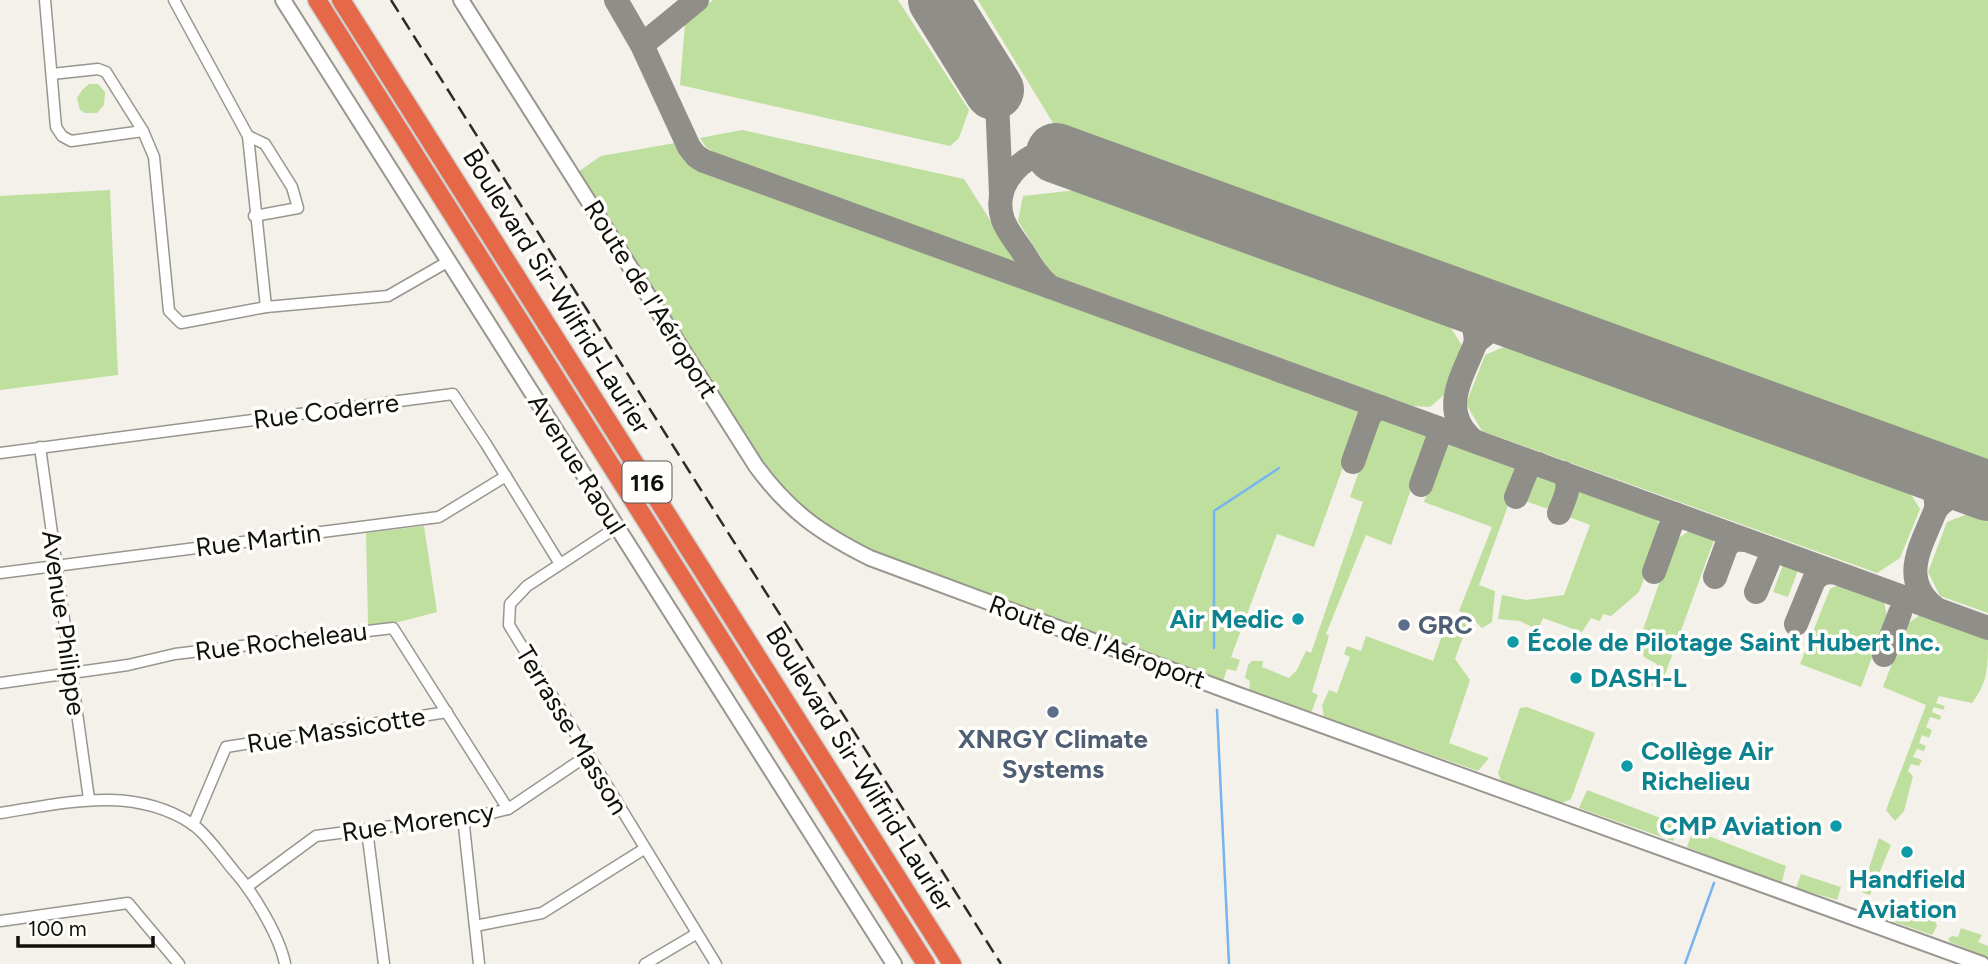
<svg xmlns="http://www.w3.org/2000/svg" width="1988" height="964" viewBox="0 0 1988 964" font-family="Figtree,sans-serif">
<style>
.green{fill:#bfdf9f}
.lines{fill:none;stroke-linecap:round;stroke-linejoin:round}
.stream{stroke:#76b3ef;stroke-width:2.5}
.taxiway{stroke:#8f8e88;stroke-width:24}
.runway{stroke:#8f8e88;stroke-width:60}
.street-casing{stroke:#98968e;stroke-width:13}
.secondary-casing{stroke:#98968e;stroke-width:18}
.highway-casing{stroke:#cfcfce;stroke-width:21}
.street{stroke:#fff;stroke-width:10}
.secondary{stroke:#fff;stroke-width:14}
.highway{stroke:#e56949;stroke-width:18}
.rail{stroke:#2b2b27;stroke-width:2.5;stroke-dasharray:14 7;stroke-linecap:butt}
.culture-dot{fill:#0f9aa8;stroke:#fffefb;stroke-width:2.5}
.service-dot{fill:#5c6f8a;stroke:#fffefb;stroke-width:2.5}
.labels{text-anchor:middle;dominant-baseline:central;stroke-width:7;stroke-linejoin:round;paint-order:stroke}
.shield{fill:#fffefb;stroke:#575754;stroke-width:2}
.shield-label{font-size:24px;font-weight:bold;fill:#0f0f0c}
.street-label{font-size:26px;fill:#0f0f0c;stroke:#fffefb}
.culture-label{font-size:26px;font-weight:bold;fill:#0d838f;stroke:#fffefb;text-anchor:start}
.service-label{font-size:26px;font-weight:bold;fill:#4e5e75;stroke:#fffefb;text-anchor:start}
</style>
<rect width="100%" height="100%" fill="#f3f1e9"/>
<g class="green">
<path d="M713 0H898L969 110 959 138 950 146 680 85 685 23Z"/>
<path d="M978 0H1988V465L1056 128Z"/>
<path d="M89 84H98L105 92 104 105 97 113H85L80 110 77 98 82 90Z"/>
<path d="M742 130 964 179 1018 264 724 159 706 147 700 138Z"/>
<path d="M675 143 687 162 703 173 1361 412 1360 420 1314 547 1277 534 1231 657 1240 660 1236 671 1227 669 1223 681 863 547 824 525 799 506 767 469 578 172 601 156Z"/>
<path d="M1086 189 1447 321 1462 346 1444 395 1430 407 1413 406 1052 275 1018 221 1023 196Z"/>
<path d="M110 190 118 375 0 390V196Z"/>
<path d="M1511 344 1907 488 1920 509 1900 558 1877 573 1482 431 1466 404 1485 355Z"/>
<path d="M1380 419 1430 437 1391 545 1366 535 1326 634 1329 636 1312 692 1318 695 1311 713 1249 691 1250 681 1245 678 1248 665 1252 661H1263L1262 667 1289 678 1297 670 1306 651 1311 653 1363 502 1350 497 1374 429Z"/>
<path d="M1446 443 1521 470 1479 585 1495 591 1492 622 1482 628 1471 617 1459 611 1492 527 1424 502Z"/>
<path d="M1530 473 1563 485 1554 511 1520 499Z"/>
<path d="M1576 490 1656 519 1662 528 1639 592 1611 616 1603 614 1600 621 1591 618 1582 632 1543 618 1538 630 1520 621 1498 619 1502 595 1526 600 1564 595 1590 525 1566 516Z"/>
<path d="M1973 512 1988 517V613L1940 596 1928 572 1947 522Z"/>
<path d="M424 526 437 612 395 623 368 625 366 533Z"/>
<path d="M1689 531 1714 540 1659 691 1651 685 1657 664 1644 657 1639 641 1674 541Z"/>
<path d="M1783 565 1798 570 1788 597 1773 592Z"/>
<path d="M1838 585 1884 602 1887 616 1861 687 1800 664 1830 589Z"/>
<path d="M1920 615 1988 640C1988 667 1988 682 1972 703L1939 696 1936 703 1945 706 1943 710 1934 707 1932 712 1941 716 1940 720 1930 717 1926 727 1932 730 1929 738 1922 735 1919 743 1926 746 1924 751 1917 749 1913 757 1922 760 1919 766 1911 764 1908 771 1913 776 1904 811 1895 821 1886 810 1926 705 1883 687 1907 624Z"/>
<path d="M1449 616 1468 623 1455 659 1470 680 1449 743 1489 758 1478 771 1324 717 1322 706 1329 690 1337 693 1350 657 1344 654 1347 646 1361 651 1366 636 1433 661 1445 627 1453 630 1455 624 1447 621Z"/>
<path d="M1527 707 1595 733 1571 799 1560 804 1503 785 1498 773 1520 708Z"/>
<path d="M1587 790 1679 825 1673 841 1579 808Z"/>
<path d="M1693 830 1786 866 1782 882 1734 866 1687 847Z"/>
<path d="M1879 838 1891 845 1870 895 1861 892Z"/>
<path d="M1801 874 1841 887 1837 900 1796 888Z"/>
<path d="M1889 902 1934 918 1937 926 1932 935 1880 917V908Z"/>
<path d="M1961 928 1982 935 1978 942 1988 946V957L1950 942 1948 939 1952 936 1958 937Z"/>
</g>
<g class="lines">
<g class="stream">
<path d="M1214 648V511L1279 468"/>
<path d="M1217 710 1229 964"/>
<path d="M1685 964 1714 883"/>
</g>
<g class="taxiway">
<path d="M616 0 642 45 689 147 696 156 704 161 1988 628"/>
<path d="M642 45 697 0"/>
<path d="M994 90 997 100 1001 194"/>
<path d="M1038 154C1013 164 993 191 1003 220 1007 231 1017 243 1023 252 1031 265 1038 277 1050 287"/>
<path d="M1446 294C1467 310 1474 315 1476 342L1496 326 1525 323"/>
<path d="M1474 441C1438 411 1462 378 1476 342"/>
<path d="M1907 461C1923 475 1938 486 1936 509 1951 492 1964 491 1985 490"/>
<path d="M1353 462 1370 414 1381 407"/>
<path d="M1421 485 1438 438"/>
<path d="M1516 497 1527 470 1531 465 1538 464"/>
<path d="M1559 513C1564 499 1573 486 1563 473"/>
<path d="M1654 572 1675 514"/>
<path d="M1715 577 1726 547 1734 539 1745 540"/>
<path d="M1756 592 1768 563"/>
<path d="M1935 608C1898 579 1922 545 1936 509"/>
<path d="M1796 624 1814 580 1822 573 1834 572"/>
<path d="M1884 655 1900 613"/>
</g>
<g class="runway">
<path d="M938 0 994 90"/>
<path d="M1056 153 1988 491"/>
</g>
<g class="street-casing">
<g id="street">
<path d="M45 0 56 127 62 136 71 141 143 131"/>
<path d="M174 0 248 136 266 307"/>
<path d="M52 74 98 69 106 72 143 131 154 157 169 311 181 323 266 307 388 296 449 261"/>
<path d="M248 136 265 144 292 187 298 208 254 216"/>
<path d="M40 447 89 799"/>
<path d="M0 453 453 394 486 444 560 564"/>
<path d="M617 527 527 586 510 604 509 625 716 964"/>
<path d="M0 573 439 517 506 476"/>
<path d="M0 683 128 665 175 654 393 628 508 809"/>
<path d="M0 813C65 803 133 785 192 824 206 833 223 858 234 871 253 892 280 937 285 964"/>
<path d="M463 817 479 964"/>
<path d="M193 825 226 747 447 712"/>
<path d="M367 830 384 964"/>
<path d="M248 886 316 836 492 813 508 809 588 755"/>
<path d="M0 921 128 903 179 964"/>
<path d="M475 926 542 913 644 849"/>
<path d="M645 964 696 934"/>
</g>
</g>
<g class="secondary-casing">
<g id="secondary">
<path d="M283 0 894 964"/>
<path d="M461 0 756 466C789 511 820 533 870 558L1236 694 1982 964"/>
</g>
</g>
<g class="highway-casing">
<g id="highway">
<path d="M317 0 926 964"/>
<path d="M341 0 952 964"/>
</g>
</g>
<use href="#street" class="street"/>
<use href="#secondary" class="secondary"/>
<use href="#highway" class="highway"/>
<path class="rail" d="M391 0 1001 964"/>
</g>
<g class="culture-dot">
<circle cx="1298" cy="619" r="7"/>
<circle cx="1513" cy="642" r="7"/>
<circle cx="1576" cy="678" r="7"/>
<circle cx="1627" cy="766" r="7"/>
<circle cx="1836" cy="826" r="7"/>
<circle cx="1907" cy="852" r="7"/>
</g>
<g class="service-dot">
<circle cx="1404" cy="625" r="7"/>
<circle cx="1053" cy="712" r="7"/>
</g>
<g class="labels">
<rect class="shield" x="622.5" y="461.5" width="49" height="41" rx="5"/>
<g class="shield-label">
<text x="647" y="482">116</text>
</g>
<g class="street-label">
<text transform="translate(557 291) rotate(58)">Boulevard Sir-Wilfrid-Laurier</text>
<text transform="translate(651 299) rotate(58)">Route de l'Aéroport</text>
<text transform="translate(326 411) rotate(-7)">Rue Coderre</text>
<text transform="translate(577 464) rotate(58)">Avenue Raoul</text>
<text transform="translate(258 540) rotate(-7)">Rue Martin</text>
<text transform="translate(64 623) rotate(82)">Avenue Philippe</text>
<text transform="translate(281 641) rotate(-7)">Rue Rocheleau</text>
<text transform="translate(1097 642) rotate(20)">Route de l'Aéroport</text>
<text transform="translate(336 730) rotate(-9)">Rue Massicotte</text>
<text transform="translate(572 730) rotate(59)">Terrasse Masson</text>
<text transform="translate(860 769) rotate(58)">Boulevard Sir-Wilfrid-Laurier</text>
<text transform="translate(418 822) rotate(-8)">Rue Morency</text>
</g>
<g class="culture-label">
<text x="1284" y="619" text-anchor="end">Air Medic</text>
<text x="1527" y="642">École de Pilotage Saint Hubert Inc.</text>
<text x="1590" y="678">DASH-L</text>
<text x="1641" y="751">Collège Air<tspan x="1641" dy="30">Richelieu</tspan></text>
<text x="1822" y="826" text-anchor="end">CMP Aviation</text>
<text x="1907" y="879" text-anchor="middle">Handfield<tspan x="1907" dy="30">Aviation</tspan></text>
</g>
<g class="service-label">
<text x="1418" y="625">GRC</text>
<text x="1053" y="739" text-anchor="middle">XNRGY Climate<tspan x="1053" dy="30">Systems</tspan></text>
</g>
</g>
<path d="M18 936v10h135v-10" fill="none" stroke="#0f0f0c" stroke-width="3.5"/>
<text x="28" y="936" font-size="21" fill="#0f0f0c" stroke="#fffefb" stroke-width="5" paint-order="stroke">100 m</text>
</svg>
